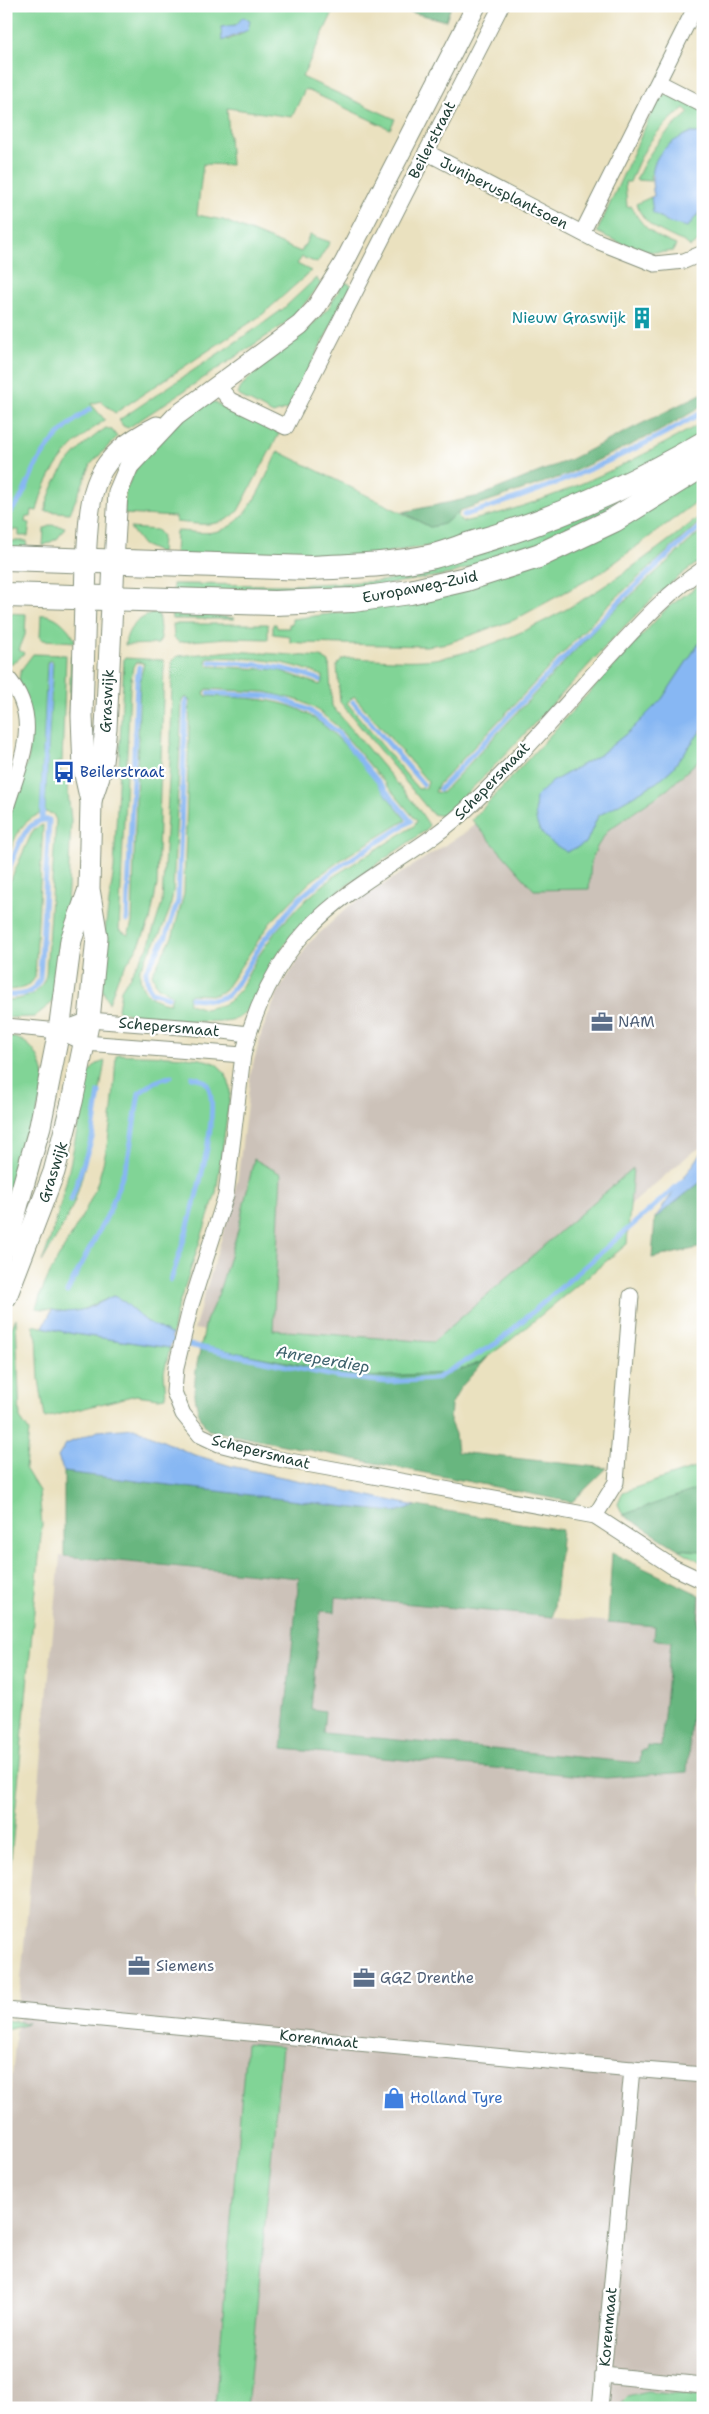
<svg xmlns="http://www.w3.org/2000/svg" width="709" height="2414" viewBox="0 0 709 2414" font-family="'Shantell Sans',sans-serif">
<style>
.industrial{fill:#ccc2b9}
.green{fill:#81d496;stroke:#508865;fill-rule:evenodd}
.forest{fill:#68b67f;stroke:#447a5a}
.water{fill:#87b7f3;stroke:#537a94}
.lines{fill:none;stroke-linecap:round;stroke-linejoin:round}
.stream{stroke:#87b7f3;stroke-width:5}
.minor-casing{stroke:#848f7a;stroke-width:17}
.tertiary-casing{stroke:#848f7a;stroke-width:21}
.secondary-casing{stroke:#848f7a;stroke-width:23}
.primary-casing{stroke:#848f7a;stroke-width:26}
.minor{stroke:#fff;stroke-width:15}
.tertiary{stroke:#fff;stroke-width:19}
.secondary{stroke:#fff;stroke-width:21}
.primary{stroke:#fff;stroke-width:24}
.labels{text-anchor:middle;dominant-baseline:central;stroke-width:4.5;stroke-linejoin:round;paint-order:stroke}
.street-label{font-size:15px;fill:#1f3d34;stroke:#fff}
.culture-label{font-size:15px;fill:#0d838f;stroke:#fff;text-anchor:end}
.transit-label{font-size:15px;fill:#164399;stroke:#fff;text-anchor:start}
.service-label{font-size:15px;fill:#4e5e75;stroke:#fff;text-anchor:start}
.shop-label{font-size:15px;fill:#366cbe;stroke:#fff;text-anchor:start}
.water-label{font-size:16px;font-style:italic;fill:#3e626d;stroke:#fff}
</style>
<rect width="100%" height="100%" fill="#fff"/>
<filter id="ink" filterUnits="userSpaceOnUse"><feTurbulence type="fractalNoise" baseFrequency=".02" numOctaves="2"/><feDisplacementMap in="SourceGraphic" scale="10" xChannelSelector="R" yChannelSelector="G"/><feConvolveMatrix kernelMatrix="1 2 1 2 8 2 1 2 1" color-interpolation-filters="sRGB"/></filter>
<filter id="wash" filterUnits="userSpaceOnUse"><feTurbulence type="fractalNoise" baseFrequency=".0096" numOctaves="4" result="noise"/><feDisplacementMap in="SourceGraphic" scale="20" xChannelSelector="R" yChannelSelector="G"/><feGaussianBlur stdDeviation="1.12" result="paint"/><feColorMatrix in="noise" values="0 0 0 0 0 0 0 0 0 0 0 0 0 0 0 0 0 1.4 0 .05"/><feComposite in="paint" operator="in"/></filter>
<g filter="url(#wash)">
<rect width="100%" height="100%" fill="#eae1bf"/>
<g class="industrial">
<path d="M703 582V1146L690 1154 438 1371 194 1329 230 1211 238 1177 251 1072 262 1031 278 992 309 943 348 907 466 832 526 779Z"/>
<path d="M60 1556 299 1578 336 1597 655 1626 697 1628 700 1595 703 1596V2408H6V2142Z"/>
</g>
<g class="green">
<path d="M6 6H336L302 77 395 119 390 129 305 89 292 117 227 108 231 165 203 164 197 215 223 220 301 252 310 235 330 242 317 263 302 257 297 264 311 271 263 314 115 413 101 401 91 404 105 420C71 443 46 470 37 511L32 510 31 517 26 516 25 522 30 523 28 536H19V530H6ZM236 25 244 33 228 40 221 27Z"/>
<path d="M668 94 703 110V133H689L650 176 651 181 636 180C650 149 663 134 689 113L684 108C653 134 645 144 630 182H625L627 207 631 206C642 227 653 236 676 245L673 251C646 256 621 244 597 232L658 99Z"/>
<path d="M651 197 654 212 670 223 697 216 703 207V238L690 247C686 242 682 241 677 239 656 229 645 225 636 204Z"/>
<path d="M316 278 321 284 295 315 279 328 128 428 123 426 119 420 261 325 283 309Z"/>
<path d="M344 282 352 285 288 409 273 414 238 395 240 389 247 380 315 322 329 307Z"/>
<path d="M210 401 281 430 238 511C221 529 199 524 176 522V517L124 514 125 492 146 446Z"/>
<path d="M703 422V439L612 488 448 543 357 557 175 555 176 531C188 531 202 534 214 532 249 527 264 479 278 451L430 527 444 524 459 511 458 517 462 522C542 507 632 463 703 422Z"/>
<path d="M106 428 112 430 117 437 91 464 70 513 45 511C53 475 75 449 106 428Z"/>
<path d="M703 474V497L602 572 514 620 448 643 426 646 303 643 290 642V636L273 634V624H276L277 628H289V624H292V619L360 610 438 594Z"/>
<path d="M625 492 640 494 565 534 451 574 324 594 173 591V584L291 585 383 581 455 561Z"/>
<path d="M703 514V519L608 605 438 785 435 792 442 793 601 623 703 529V559C658 589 622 628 586 668 539 718 494 769 443 816L432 814 340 702 337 665 343 659C352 657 363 659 373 659 396 660 419 662 441 658 539 639 626 574 703 514ZM354 696 428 782 426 788 418 789 347 703Z"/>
<path d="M51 525 65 527 58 538 43 546 44 529Z"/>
<path d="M130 528 157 530 162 536 161 553 143 545Z"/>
<path d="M6 541H27L26 549H6Z"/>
<path d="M703 582V637L662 699 631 730 601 754 552 782 586 843 598 816 657 782 672 769 700 732 703 734V756L668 789 608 830 597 847 591 861 589 889 534 890 472 820 667 608Z"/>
<path d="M171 610 234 618 235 619H172Z"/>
<path d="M158 612 161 638 158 644 125 645C127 626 141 616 158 612Z"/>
<path d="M6 613 26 614 25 635 19 650 24 653C18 660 15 664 6 664Z"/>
<path d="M41 615C56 613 70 629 76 642L43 640 40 638Z"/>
<path d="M173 624H268V639L226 638 179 642 174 638Z"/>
<path d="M233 651 321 657 329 662 332 706 417 807 429 825 426 830C373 869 313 900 276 957 266 973 254 1009 238 1018 222 1026 134 1019 118 1010L121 990 148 947 162 903 171 743 172 661 178 656ZM209 657C251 658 284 659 323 676V681L320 685 278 670 208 666 206 661ZM207 689 266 692 301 701 316 709 337 726 417 821 414 826 334 876 301 904 276 931 257 958 240 990 228 1002 222 1005 205 1009 189 1004 188 996 191 994 214 995 224 991 270 923 310 882 345 857 406 820C376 784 336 721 290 706 263 697 234 698 206 696L204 693ZM186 697 190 701 184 894 173 935 152 974 157 986 172 995 170 1003C149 1001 138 989 140 968L160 934 170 909 173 892 182 700Z"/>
<path d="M33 654 66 655 62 762H58V770L61 771V774H66L71 820 68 888 64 940 53 1002 34 1017 6 1018V1000C25 999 40 996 46 975L56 820 53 814 45 812V810L53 662 51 660 47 662 40 814C18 822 14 842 6 861V828L29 756 19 678 21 670Z"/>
<path d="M71 656 76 658 69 714V713Z"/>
<path d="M124 658 163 660 164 666 157 885 150 921 139 945 118 977 109 1003 101 987V956L114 869ZM137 662 144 663 140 680 132 923 128 935 119 930 130 687 133 666Z"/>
<path d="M43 825 35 977C29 989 19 989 6 990V890L31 835 36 828Z"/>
<path d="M6 1037C32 1037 41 1059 45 1081L6 1230Z"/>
<path d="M118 1054C139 1056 200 1054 216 1064 226 1071 231 1083 230 1095L216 1193 176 1313 172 1335 146 1321 121 1299 113 1296 76 1313 36 1308C48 1266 77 1232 94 1192 111 1148 113 1102 116 1056Z"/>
<path d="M105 1061C97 1106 90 1153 76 1197 68 1220 54 1241 42 1262 65 1202 76 1138 87 1074L97 1064Z"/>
<path d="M254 1159 281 1174 273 1330 433 1342 633 1168 627 1244 512 1339 479 1363 451 1373 365 1377 201 1346 206 1321 218 1295 238 1230Z"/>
<path d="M16 1318 20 1418 29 1431 25 1468 39 1491 42 1525 6 1913V1340Z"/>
<path d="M32 1325 74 1334 170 1348 164 1372 166 1397 158 1398 136 1395 45 1418 39 1379 37 1338Z"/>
<path d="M703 1465V1487L623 1515 618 1504 623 1492Z"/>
<path d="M678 1549 703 1551V1563Z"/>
<path d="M6 2020 28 2023 6 2029Z"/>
<path d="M246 2044 282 2047 247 2408H215Z"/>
<path d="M648 2392 703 2397V2408H616L627 2397Z"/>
</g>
<g class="forest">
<path d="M386 6H451L446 21Z"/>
<path d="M703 393V406L658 432 566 475 459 511 444 524 430 527 403 512 480 496 571 459Z"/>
<path d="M703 1180V1247L652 1258 655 1218Z"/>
<path d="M201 1346 365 1377 451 1373 479 1363 488 1357 461 1387 451 1405 450 1422 455 1434 457 1452 607 1468 572 1502 208 1430C189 1405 194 1374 201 1346Z"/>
<path d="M64 1472 355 1508 395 1512 416 1506 562 1530 553 1617 336 1597 335 1612 320 1611 311 1709 325 1711 323 1733 640 1763 641 1750H647V1746L661 1747 671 1641 654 1640 655 1626 608 1622 612 1553 700 1595 687 1772 606 1778 282 1749 299 1578 64 1556Z"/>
<path d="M703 1487V1551L678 1549 623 1515Z"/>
</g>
<g class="water">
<path d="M243 17 250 20 248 30 222 41 221 27 236 25Z"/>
<path d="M689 133H703V207L688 227 670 223 653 213 651 197 654 196C647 162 659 147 689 133Z"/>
<path d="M703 637V728L672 769 657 782 598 816 586 843 567 852C539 836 533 828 536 797L552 782 601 754 631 730 662 699Z"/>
<path d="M703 1151V1180L655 1218Z"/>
<path d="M113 1296 121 1299 146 1321 172 1335 170 1348 74 1334 43 1327 52 1310C79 1315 90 1308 113 1296Z"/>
<path d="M134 1428 192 1454 231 1466 416 1506 395 1512 355 1508 64 1472 58 1457 66 1444 98 1431Z"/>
</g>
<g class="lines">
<g class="stream">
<path d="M6 515C23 504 28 478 38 462 51 440 69 423 90 409"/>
<path d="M464 515C548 490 627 456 703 412"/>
<path d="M210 662C248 663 284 665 320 680"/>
<path d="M353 702 423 784"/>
<path d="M440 789C527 698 608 606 703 524"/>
<path d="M42 819 50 664"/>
<path d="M6 876C15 857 23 817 49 820L40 979C33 995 22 995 6 995"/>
<path d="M127 921 137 682 139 667"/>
<path d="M168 997 152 992 148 986 146 971 166 936 178 901 186 701"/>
<path d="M191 998 214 1000 227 996 240 979 264 940 300 898 334 870 411 821 337 732 309 710 282 699 267 696 209 693"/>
<path d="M71 1200 92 1138 99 1092"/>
<path d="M171 1280C182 1247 227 1109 206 1083 203 1079 198 1078 192 1077"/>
<path d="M67 1292 109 1212 128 1160 139 1093 155 1082 171 1076"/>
<path d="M166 1340 338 1377 388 1382 435 1379 497 1343 683 1181"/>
</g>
</g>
</g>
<g filter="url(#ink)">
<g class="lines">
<g class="minor-casing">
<g id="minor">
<path d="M660 83 703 105"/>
<path d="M426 152 597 241 655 264 684 261 703 253"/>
<path d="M582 233 696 6"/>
<path d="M217 385 230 400 286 427 501 6"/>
<path d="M703 569C665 594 637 627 607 659 563 707 520 758 473 803 424 852 356 878 308 929 276 963 254 1009 243 1055L226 1195 191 1305 176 1367 174 1392 183 1414 200 1435 219 1444 273 1458 595 1516 673 1567 703 1581"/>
<path d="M6 676C44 718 20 762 6 808"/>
<path d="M6 1026 59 1031 85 1043 243 1055"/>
<path d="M59 1031 89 1020 207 1029 248 1034"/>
<path d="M595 1516 616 1482 631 1296"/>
<path d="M6 2010 632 2069"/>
<path d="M603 2375 703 2385"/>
<path d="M600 2408 632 2069 703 2075"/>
</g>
</g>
<g class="tertiary-casing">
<g id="tertiary">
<path d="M86 562C90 494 88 460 157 426"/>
<path d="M114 563 118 492 129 466 176 416 300 325 315 309 344 263 476 6"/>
</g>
</g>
<g class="secondary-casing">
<g id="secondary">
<path d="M91 800 101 770 106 728 114 563"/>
<path d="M6 1246 40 1126 59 1031 71 940 88 892"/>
<path d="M6 1297 54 1172 72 1102 89 1020 97 937 89 889 91 801 84 770 82 716 86 562"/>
</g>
</g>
<g class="primary-casing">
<g id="primary">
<path d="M6 558 310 568C351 566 394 565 434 556 448 552 461 547 474 543 555 520 629 487 703 444"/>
<path d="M6 595 274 603 353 600 410 592 466 579 538 556 614 520 703 465"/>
</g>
</g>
<use href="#minor" class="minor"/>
<use href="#tertiary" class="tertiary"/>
<use href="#secondary" class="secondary"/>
<use href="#primary" class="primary"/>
</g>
</g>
<defs>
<g id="building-bare" transform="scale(1.725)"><path d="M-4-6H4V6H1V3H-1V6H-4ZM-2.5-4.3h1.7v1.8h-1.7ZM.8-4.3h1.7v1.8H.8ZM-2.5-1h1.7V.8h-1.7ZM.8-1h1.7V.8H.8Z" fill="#0f9aa8" stroke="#fff" stroke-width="2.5" paint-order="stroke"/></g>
<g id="bus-bare" transform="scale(1.725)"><path d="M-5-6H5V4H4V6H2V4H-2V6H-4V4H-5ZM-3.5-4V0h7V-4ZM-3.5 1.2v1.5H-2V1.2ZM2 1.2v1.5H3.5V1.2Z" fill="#1a4fb4" stroke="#fff" stroke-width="2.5" paint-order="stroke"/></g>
<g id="office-bare" transform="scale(1.725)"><path d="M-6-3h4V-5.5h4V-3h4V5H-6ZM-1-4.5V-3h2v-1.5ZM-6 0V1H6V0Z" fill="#5c6f8a" stroke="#fff" stroke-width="2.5" paint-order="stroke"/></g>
<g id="shop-bare" transform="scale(1.725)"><path d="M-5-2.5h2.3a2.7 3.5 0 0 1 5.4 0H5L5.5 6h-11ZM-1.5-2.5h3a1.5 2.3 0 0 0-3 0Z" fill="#3f7fe0" stroke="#fff" stroke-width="2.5" paint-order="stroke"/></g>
</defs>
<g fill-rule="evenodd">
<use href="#building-bare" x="642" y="318"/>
<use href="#bus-bare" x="64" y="772"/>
<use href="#office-bare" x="602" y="1022"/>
<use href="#office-bare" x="139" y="1966"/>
<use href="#office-bare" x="364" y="1978"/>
<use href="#shop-bare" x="394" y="2098"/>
</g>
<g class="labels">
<g class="street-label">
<text transform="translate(432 140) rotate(-63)">Beilerstraat</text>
<text transform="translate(504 193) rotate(27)">Juniperusplantsoen</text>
<text transform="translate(420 587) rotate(-11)">Europaweg-Zuid</text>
<text transform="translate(107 701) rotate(-87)">Graswijk</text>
<text transform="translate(492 781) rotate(-46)">Schepersmaat</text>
<text transform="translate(169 1027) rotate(5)">Schepersmaat</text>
<text transform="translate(53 1172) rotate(-72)">Graswijk</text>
<text transform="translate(261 1452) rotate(14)">Schepersmaat</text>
<text transform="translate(319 2039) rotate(6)">Korenmaat</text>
<text transform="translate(608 2327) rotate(-85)">Korenmaat</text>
</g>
<g class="culture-label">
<text x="626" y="318">Nieuw Graswijk</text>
</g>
<g class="transit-label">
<text x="80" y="772">Beilerstraat</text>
</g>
<g class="service-label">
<text x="618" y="1022">NAM</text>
<text x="156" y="1966">Siemens</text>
<text x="380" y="1978">GGZ Drenthe</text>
</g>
<g class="shop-label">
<text x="410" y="2098">Holland Tyre</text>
</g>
<g class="water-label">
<text transform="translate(323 1359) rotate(10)">Anreperdiep</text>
</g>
</g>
<rect width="709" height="2414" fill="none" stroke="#fff" stroke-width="25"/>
</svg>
